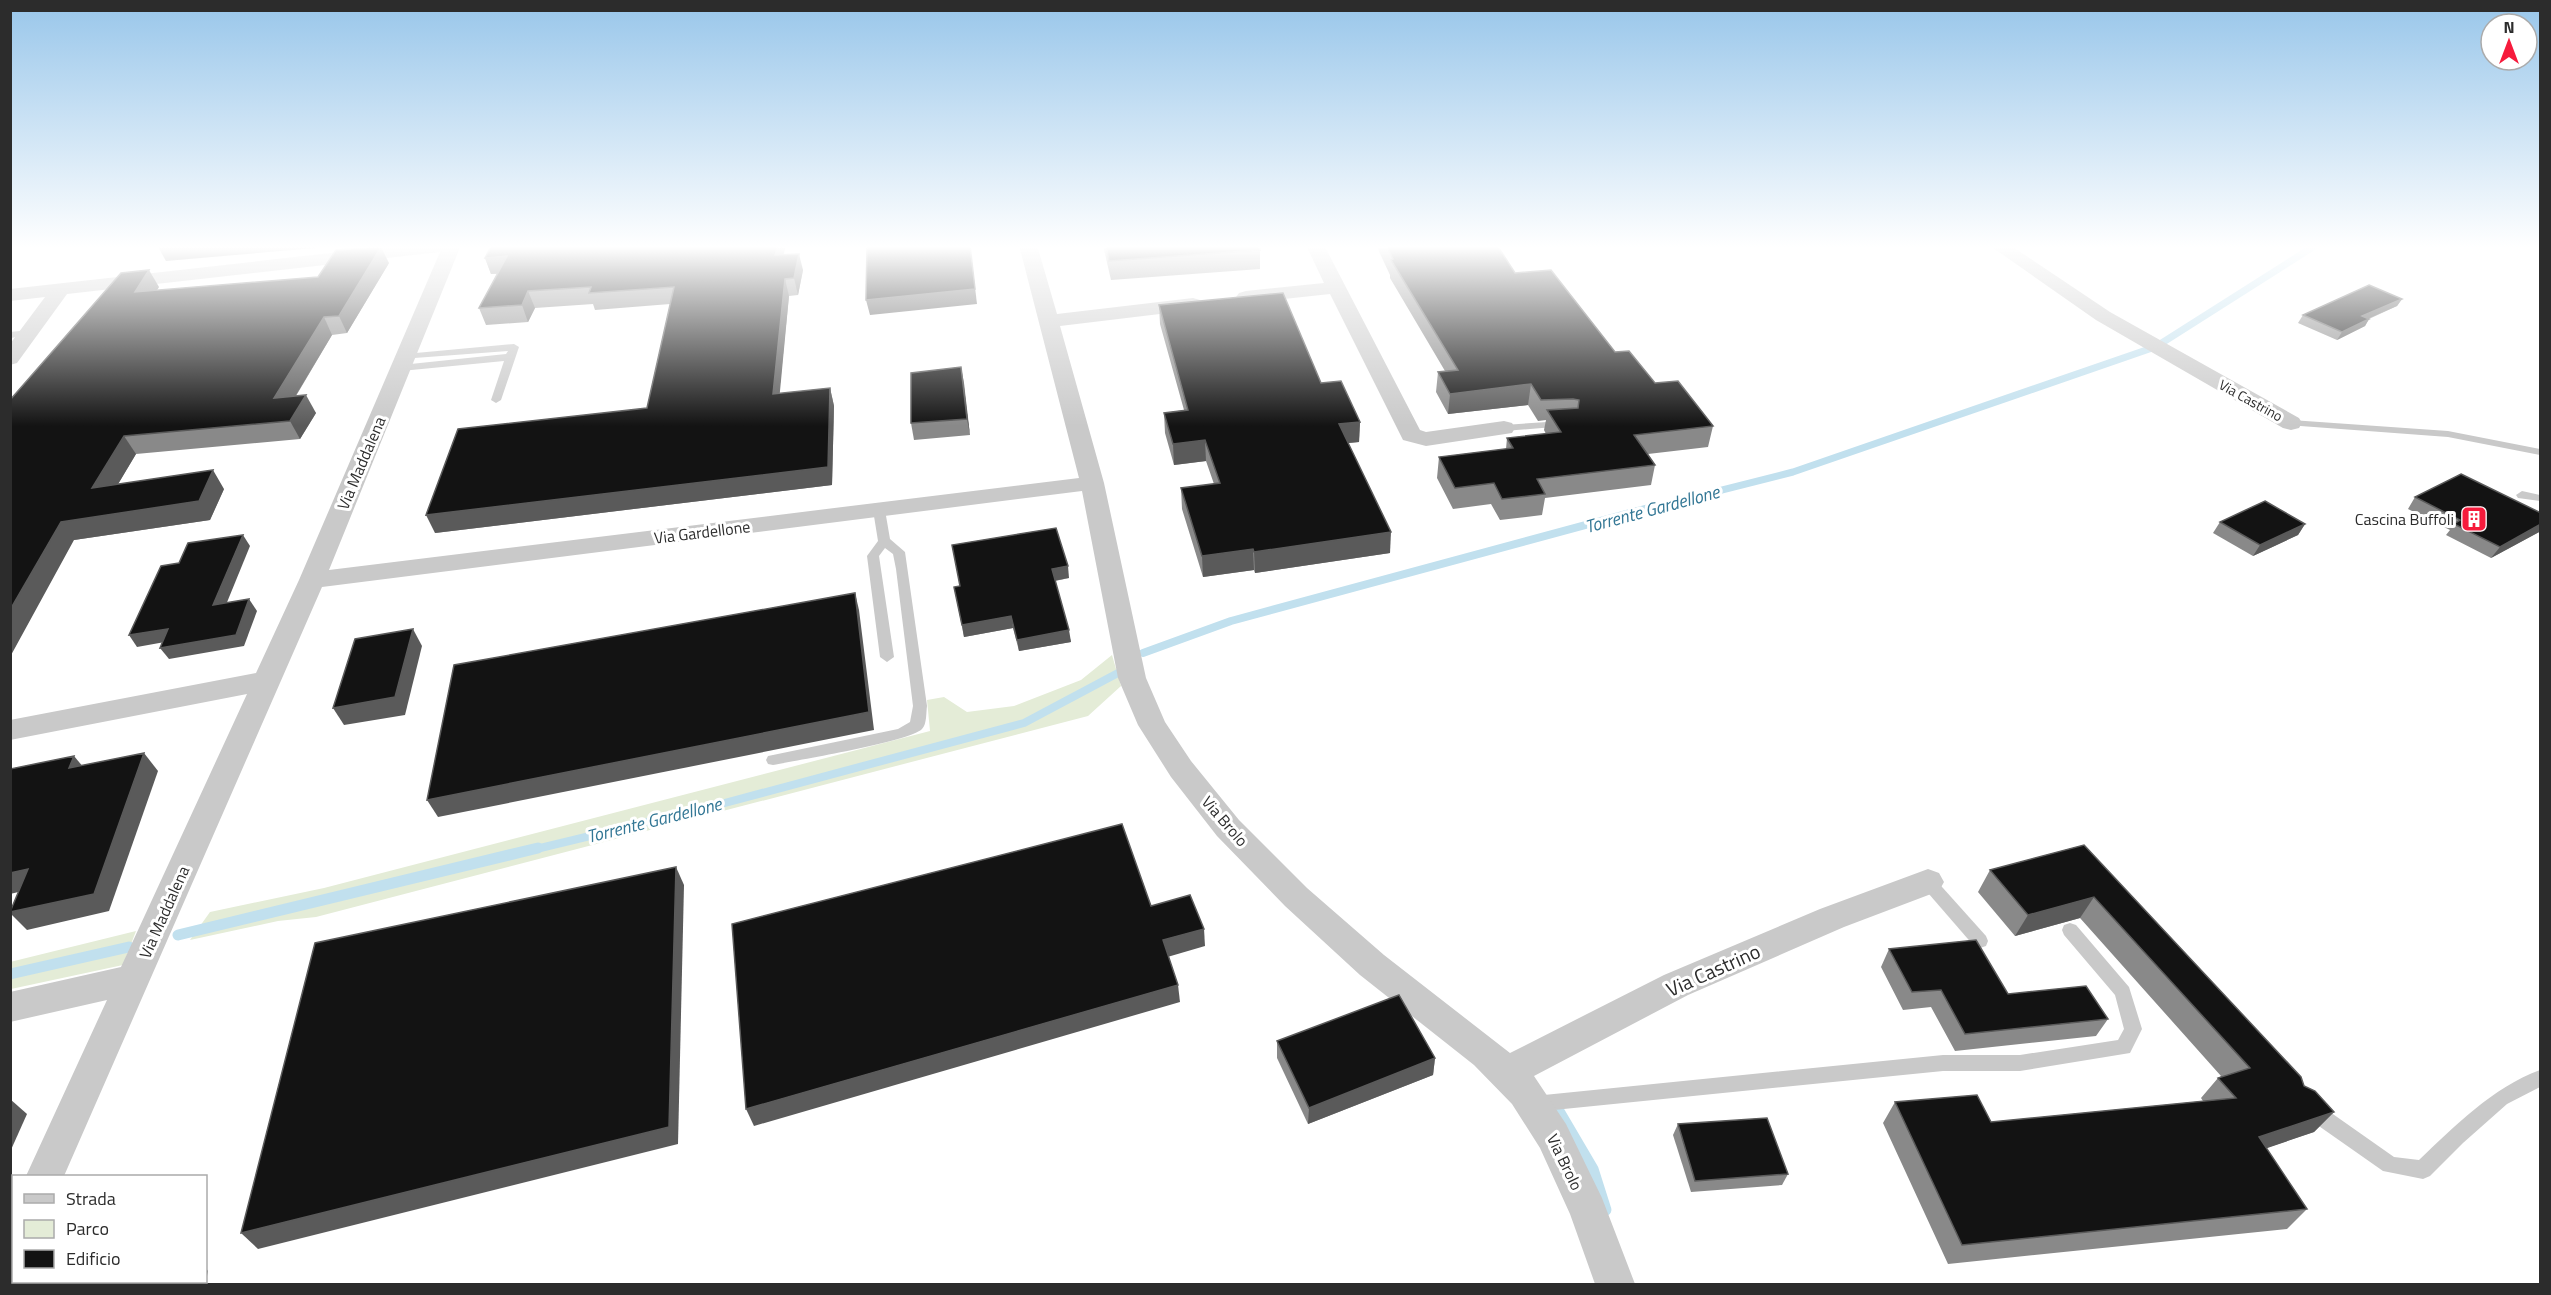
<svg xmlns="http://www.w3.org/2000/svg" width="2551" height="1295" viewBox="0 0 2551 1295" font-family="'Titillium Web',sans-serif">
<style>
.green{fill:#e4ecd7}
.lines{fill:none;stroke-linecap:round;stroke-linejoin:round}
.stream-far2{stroke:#c1e0ee;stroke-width:7}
.stream-far1{stroke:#c1e0ee;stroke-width:8}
.stream{stroke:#c1e0ee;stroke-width:11}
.lane{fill:#c9c9c9;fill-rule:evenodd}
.street{fill:#c9c9c9;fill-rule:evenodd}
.wall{fill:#898989}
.shaded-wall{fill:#5a5a5a}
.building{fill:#131313;stroke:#5a5a5a;stroke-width:1.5}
.labels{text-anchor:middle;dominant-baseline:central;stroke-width:6;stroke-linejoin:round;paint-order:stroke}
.far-street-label{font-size:14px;fill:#2c2c2c;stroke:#fff}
.street-label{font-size:16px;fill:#2c2c2c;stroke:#fff}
.poi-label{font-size:16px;fill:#2c2c2c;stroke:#fff;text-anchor:end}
.water-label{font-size:18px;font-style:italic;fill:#337795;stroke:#fff}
.near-street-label{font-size:20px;fill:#2c2c2c;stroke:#fff}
</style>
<rect width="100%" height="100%" fill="#fff"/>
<g class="green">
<path d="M1112 655 1121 686 1088 716 316 917 278 921 190 940 210 912 324 888 930 731 927 700 944 697 967 712 1014 706 1081 680Z"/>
<path d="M136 931 123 965 11 989 10 962Z"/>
</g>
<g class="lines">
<g class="stream-far2">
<path d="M2157 346 2316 245"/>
<path d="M1651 508 1793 472 2155 347"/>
</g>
<g class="stream-far1">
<path d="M1143 653 1231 621 1656 506"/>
<path d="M532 850 706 808 1024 723 1118 673"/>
</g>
<g class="stream">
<path d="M178 935 538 848"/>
<path d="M10 974 129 947"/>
<path d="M1556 1106 1593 1169 1606 1210"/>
</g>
<g class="lane">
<path d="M29 330 34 333 33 335 10 338V332Z"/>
<path d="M514 344 519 347 501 400 496 403 491 400 504 361 401 371 396 368 401 365 506 354 508 351 401 359 400 357 405 354Z"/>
<path d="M2291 420 2448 431 2540 449V455L2448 437 2287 425 2285 423Z"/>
<path d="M1562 421 1566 422V426L1504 431 1498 428 1504 425Z"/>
<path d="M2522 491 2540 495V501L2518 498 2516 495Z"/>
<path d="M879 506 885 510 890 539 905 552 927 706C926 712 927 724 922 729 909 742 798 760 773 765L768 764 766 760 768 756 773 755 898 729 910 722 913 706 896 569 893 554 885 548 879 556 894 657 887 662 880 657 867 556 878 541 873 510Z"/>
<path d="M1928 876 1934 878 1986 936 1988 941 1986 946 1980 948 1974 946 1922 886 1920 882 1922 878Z"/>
<path d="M2070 923 2076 925 2129 987 2142 1029 2130 1053 2020 1071H1943L1534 1112 1528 1110 1525 1104 1528 1098 1534 1096 1943 1055H2020L2118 1040 2124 1029 2115 995 2064 935 2062 930 2064 925Z"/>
<path d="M2540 1070V1087L2507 1104 2463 1143 2430 1176 2423 1179 2383 1171 2306 1117 2304 1111 2306 1105 2313 1103 2320 1105 2394 1157 2419 1160C2456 1125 2492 1088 2540 1070Z"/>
</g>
<g class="street">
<path d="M402 245H461L329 570 1079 478 1019 245H1037L1057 314 1193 298 1200 300 1203 304 1200 308 1193 310 1060 326 1104 483 1146 678 1165 722 1191 761 1239 820 1307 888 1384 955 1510 1053 1664 975 1820 909 1928 869 1939 873 1944 882 1939 891 1844 927 1688 995 1534 1076 1566 1124 1602 1198 1635 1284H1595L1570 1214 1540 1148 1512 1104 1474 1065 1360 975 1285 906 1217 836 1171 777 1138 725 1118 678 1082 491 322 587 64 1176H26L107 1000 10 1022V992L121 967 247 694 10 740V720L256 673 299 580 440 252 67 294 17 363 10 365V344L45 297 10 301V289Z"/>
<path d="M1306 245H1324L1420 430 1426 432 1504 421 1512 423 1515 428 1512 433 1426 446 1403 440 1330 294 1246 303 1239 301 1236 297 1239 293 1246 291 1324 283Z"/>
<path d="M1989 245H2010L2110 312 2299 418 2302 423 2299 428 2291 430 2283 428 2096 320Z"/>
<path d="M14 1226V1270L10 1271V1227Z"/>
</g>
</g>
<g class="wall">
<path d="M1103 245H1258L1260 250V269L1111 280Z"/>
<path d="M1376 245H1497L1515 273 1655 383 1713 426 1708 447 1648 454 1655 465 1651 485 1545 498 1542 515 1500 520 1491 504 1453 509 1437 478 1439 457 1506 449 1507 438 1546 434 1544 430 1546 420 1538 421 1528 405 1448 414 1436 392 1438 372 1445 371 1390 278V275Z"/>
<path d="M784 255 803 270 798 295 789 296 779 394 830 388 834 406 832 485 435 533 647 408 670 304 595 310 593 304 535 308 528 322 486 325 479 308 497 274H491L485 258Z"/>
<path d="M389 263 347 333 332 335 296 396 316 413 300 439 136 454 118 484 224 489 210 520 74 540 10 400 159 287 156 291 318 277Z"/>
<path d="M2402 299 2397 306 2369 319 2365 326 2337 340 2298 323 2303 315Z"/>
<path d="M1159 305 1321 383 1360 422 1359 442 1348 443 1390 553 1255 573 1254 570 1203 577 1182 509 1181 488 1214 484 1206 461 1174 465 1165 433 1164 413 1184 410 1160 324Z"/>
<path d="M961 367 970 435 914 440 911 423Z"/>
<path d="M2415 497 2541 513V531L2491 558 2446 535 2450 530 2408 509Z"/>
<path d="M2220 522 2305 524 2298 535 2253 556 2213 533Z"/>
<path d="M1069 578 1055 581 1071 642 1019 651 1013 628 964 637 954 587Z"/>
<path d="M2084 845 2304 1086 2334 1112 2314 1132 2266 1148 2307 1209 2287 1229 1948 1264 1883 1123 1895 1102 1991 1122 2203 1101 2201 1098 2218 1078 2221 1076 2080 918 2015 936 1978 892 1990 870Z"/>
<path d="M1889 949 2008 994 2108 1019 2096 1036 1955 1051 1931 1007 1903 1010 1881 967Z"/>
<path d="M1277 1041 1435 1058 1433 1075 1308 1124 1277 1058Z"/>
<path d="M1678 1124 1788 1174 1782 1185 1691 1192 1673 1135Z"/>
</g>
<g class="shaded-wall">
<path d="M157 245H350L166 261Z"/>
<path d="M778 245H786L779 272 775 255Z"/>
<path d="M970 245 977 304 870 315 866 300Z"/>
<path d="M381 247 389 263 347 333 339 316Z"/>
<path d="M799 254 803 270 798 295 794 278Z"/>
<path d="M507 256 513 272 491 274 485 258Z"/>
<path d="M149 270 159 287 145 309 135 292Z"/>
<path d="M785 279 789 296 778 412 773 394Z"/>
<path d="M528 291 535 308 528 322 522 305Z"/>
<path d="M2402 299 2397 306 2358 323 2362 316Z"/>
<path d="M324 317 332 335 284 415 274 398Z"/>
<path d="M2369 319 2365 326 2337 340 2342 332Z"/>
<path d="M961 367 964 383 970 435 967 419Z"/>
<path d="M1531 384 1528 405 1448 414 1450 394Z"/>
<path d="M830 388 834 406 832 485 435 533 426 515Z"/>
<path d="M306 395 316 413 300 439 290 421Z"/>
<path d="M1360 422 1359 442 1338 444 1339 424Z"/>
<path d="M124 436 136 454 105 506 92 488Z"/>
<path d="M1205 440 1206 461 1174 465 1173 444Z"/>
<path d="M213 470 224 489 210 520 74 540 10 657V610L61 522Z"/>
<path d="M2305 524 2298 535 2253 556 2260 545Z"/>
<path d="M2541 524V531L2491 558 2500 547Z"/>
<path d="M1391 532 1390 553 1255 573 1254 552Z"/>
<path d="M243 535 250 546 221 617 213 605Z"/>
<path d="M1253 549 1254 570 1203 577 1202 556Z"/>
<path d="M1068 566 1069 578 1053 581 1052 569Z"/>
<path d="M855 593 859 610 874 730 438 817 427 800Z"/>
<path d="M249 599 257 611 244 646 169 659 160 648Z"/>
<path d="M1011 616 1013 628 964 637 962 625Z"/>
<path d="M168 629 176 640 137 647 129 635Z"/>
<path d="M413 629 422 646 405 715 344 725 333 708Z"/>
<path d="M1069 630 1071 642 1019 651 1017 640Z"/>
<path d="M144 753 158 771 109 911 27 930 10 913Z"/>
<path d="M74 756 89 774 69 768Z"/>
<path d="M676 867 684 885 678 1144 258 1249 241 1233Z"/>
<path d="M28 869 44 886 10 894V873Z"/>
<path d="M2094 897 2080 918 2015 936 2028 915Z"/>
<path d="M1204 929 1205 946 1164 958 1163 940Z"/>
<path d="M1178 985 1180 1002 754 1126 746 1109Z"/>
<path d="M1435 1058 1433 1075 1308 1124 1309 1108Z"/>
<path d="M10 1099 27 1114 10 1152Z"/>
<path d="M2334 1112 2314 1132 2241 1157 2259 1137Z"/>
<path d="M206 1268 208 1271 206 1281Z"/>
<path d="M198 1281H205V1284H197Z"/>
</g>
<g class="building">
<path d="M492 245H778L775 255 799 254 794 278 785 279 773 394 830 388 828 467 426 515 458 429 647 408 674 287 589 293 591 287 528 291 522 305 479 308 507 256 485 258Z"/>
<path d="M867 245H970L975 289 866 300Z"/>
<path d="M1106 245H1258L1260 250 1109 261Z"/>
<path d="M1386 245H1497L1515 273 1551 270 1615 352 1629 351 1655 383 1678 381 1713 426 1634 435 1655 465 1537 479 1545 494 1502 499 1494 483 1455 488 1439 457 1513 448 1507 438 1561 432 1547 410 1578 408 1579 400 1573 399 1541 400 1531 384 1450 394 1438 372 1458 370 1391 260 1393 259Z"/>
<path d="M381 247 339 316 324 317 274 398 306 395 290 421 124 436 92 488 213 470 199 501 61 522 10 610V400L121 273 149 270 135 292 318 277 336 250Z"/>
<path d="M2369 285 2402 299 2362 316 2369 319 2342 332 2303 315Z"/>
<path d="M1283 293 1321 383 1341 381 1360 422 1339 424 1391 532 1254 552 1253 549 1202 556 1181 488 1220 483 1205 440 1173 444 1164 413 1188 410 1159 305Z"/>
<path d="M961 367 967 419 911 423V373Z"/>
<path d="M2461 474 2541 513V524L2500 547 2454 524 2460 520 2415 497Z"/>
<path d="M2265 501 2305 524 2260 545 2220 522Z"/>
<path d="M1056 528 1068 566 1052 569 1069 630 1017 640 1011 616 962 625 954 587 960 586 952 545Z"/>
<path d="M243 535 213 605 249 599 236 635 160 648 168 629 129 635 161 566 179 563 188 543Z"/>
<path d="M855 593 869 712 427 800 454 665Z"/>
<path d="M413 629 395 697 333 708 355 639Z"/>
<path d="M144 753 94 894 10 912 28 869 10 873V769L74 756 69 768Z"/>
<path d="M1122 824 1151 906 1190 895 1204 929 1163 940 1178 985 746 1109 732 924Z"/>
<path d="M2084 845 2301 1077 2304 1086 2315 1091 2334 1112 2259 1137 2307 1209 1962 1245 1895 1102 1977 1095 1991 1122 2236 1098 2218 1078 2250 1068 2094 897 2028 915 1990 870Z"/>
<path d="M676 867 669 1127 241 1233 315 943Z"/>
<path d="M1976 940 2008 994 2086 986 2108 1019 1965 1034 1941 990 1912 992 1889 949Z"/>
<path d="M1399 995 1435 1058 1309 1108 1277 1041Z"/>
<path d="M1767 1118 1788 1174 1695 1181 1678 1124Z"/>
<path d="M156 1281H198L197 1284H155Z"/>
</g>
<linearGradient id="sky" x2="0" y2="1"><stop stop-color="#98c6ea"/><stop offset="0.58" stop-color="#fff"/><stop offset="1" stop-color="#fff" stop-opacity="0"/></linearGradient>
<rect width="2551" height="426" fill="url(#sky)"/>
<defs>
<g id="building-square" transform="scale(1.35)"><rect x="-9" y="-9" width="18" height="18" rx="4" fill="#f61b3c" stroke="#fff"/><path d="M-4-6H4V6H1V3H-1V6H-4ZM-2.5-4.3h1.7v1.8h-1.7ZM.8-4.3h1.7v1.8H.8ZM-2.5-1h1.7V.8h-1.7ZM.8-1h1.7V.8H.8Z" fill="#fff"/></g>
</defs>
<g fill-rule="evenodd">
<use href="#building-square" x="2474" y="519"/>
</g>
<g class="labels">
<g class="far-street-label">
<text transform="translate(2251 400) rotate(29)">Via Castrino</text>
</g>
<g class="street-label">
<text transform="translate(361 463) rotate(-67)">Via Maddalena</text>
<text transform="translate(702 532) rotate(-7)">Via Gardellone</text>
<text transform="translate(1225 821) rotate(49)">Via Brolo</text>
<text transform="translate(164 912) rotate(-66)">Via Maddalena</text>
<text transform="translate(1565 1162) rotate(64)">Via Brolo</text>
</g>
<g class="poi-label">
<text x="2454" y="519">Cascina Buffoli</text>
</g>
<g class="water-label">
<text transform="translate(1652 509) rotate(-15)">Torrente Gardellone</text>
<text transform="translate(654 820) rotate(-14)">Torrente Gardellone</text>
</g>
<g class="near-street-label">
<text transform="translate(1713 970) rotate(-24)">Via Castrino</text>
</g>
</g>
<rect width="2551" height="1295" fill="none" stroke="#2c2c2c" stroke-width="24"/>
<rect x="12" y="1175" width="195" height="108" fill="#ffffff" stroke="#ababab" stroke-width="1.5"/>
<rect x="24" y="1194" width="30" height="9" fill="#c9c9c9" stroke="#ababab" stroke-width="1.5"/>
<text x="66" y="1205" font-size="18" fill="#2c2c2c">Strada</text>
<rect x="24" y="1220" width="30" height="18" fill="#e4ecd7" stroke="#ababab" stroke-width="1.5"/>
<text x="66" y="1235" font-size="18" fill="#2c2c2c">Parco</text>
<rect x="24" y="1250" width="30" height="18" fill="#131313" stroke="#ababab" stroke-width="1.5"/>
<text x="66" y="1265" font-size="18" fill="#2c2c2c">Edificio</text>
<g transform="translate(2509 42)"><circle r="28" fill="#ffffff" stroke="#ababab" stroke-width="1.5"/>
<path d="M0-4.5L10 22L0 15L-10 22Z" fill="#f61b3c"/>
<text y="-9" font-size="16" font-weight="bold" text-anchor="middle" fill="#2c2c2c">N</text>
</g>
</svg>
